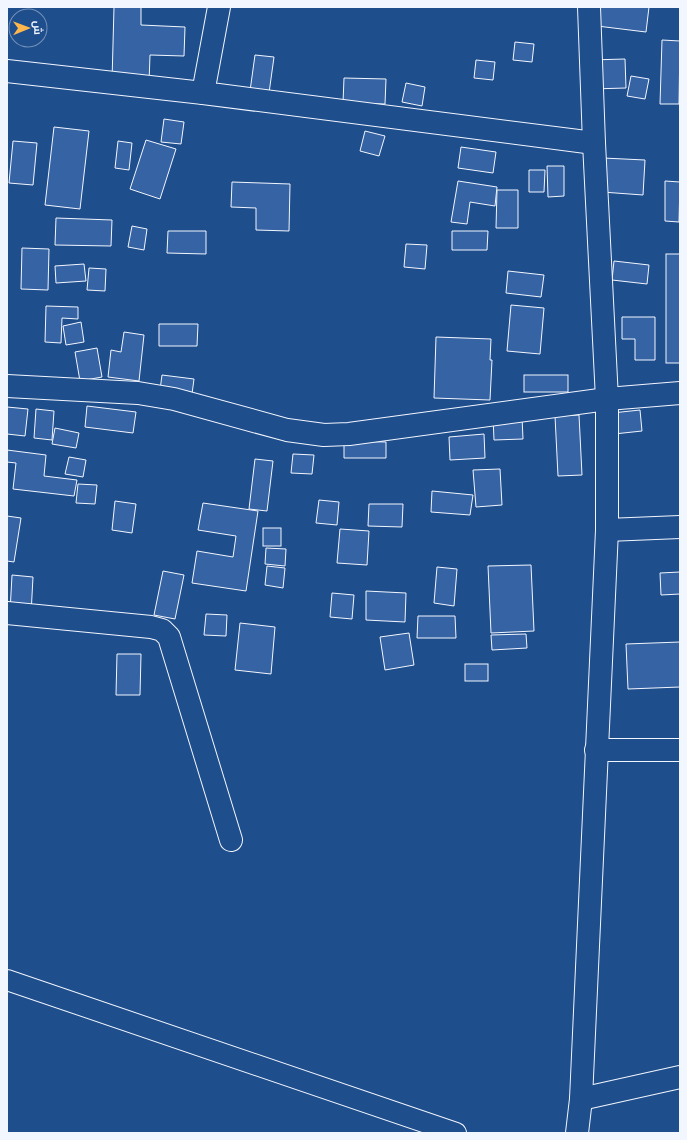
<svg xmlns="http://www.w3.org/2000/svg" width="687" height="1140" viewBox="0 0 687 1140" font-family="'Playfair Display',Cairo,serif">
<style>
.building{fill:#3563a3;stroke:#f2f6ff}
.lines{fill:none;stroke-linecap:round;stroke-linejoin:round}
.pedestrian-casing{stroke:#f2f6ff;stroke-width:22}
.minor-casing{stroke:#f2f6ff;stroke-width:24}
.pedestrian{stroke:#1f4e8c;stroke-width:20}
.minor{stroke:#1f4e8c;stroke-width:22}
</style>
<rect width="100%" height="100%" fill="#1f4e8c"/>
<g class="building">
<path d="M114 7H141V25L185 27 184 56 150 55 149 83 112 81Z"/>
<path d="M591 7H649L646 32 589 25Z"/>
<path d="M662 40 680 41 679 104H660Z"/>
<path d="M515 42 534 44 532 62 513 60Z"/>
<path d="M255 55 274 57 269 93 250 91Z"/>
<path d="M625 59 626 88 591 89 590 60Z"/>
<path d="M476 60 495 62 493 80 474 78Z"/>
<path d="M631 76 649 79 645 99 627 96Z"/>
<path d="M344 78 386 79 385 104 343 103Z"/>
<path d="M406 83 425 87 422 106 402 102Z"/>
<path d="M164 119 184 122 181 144 161 142Z"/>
<path d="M54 127 89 131 80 209 45 205Z"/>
<path d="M365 131 385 136 379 156 360 151Z"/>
<path d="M146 140 176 149 160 199 130 189Z"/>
<path d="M13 141 37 143 33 185 9 183Z"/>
<path d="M118 141 132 143 129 170 115 168Z"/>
<path d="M461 147 496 152 493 173 458 168Z"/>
<path d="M603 158 645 160 643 195 602 192Z"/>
<path d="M547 166H564V196L548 197Z"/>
<path d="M529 170H545L544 192H529Z"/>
<path d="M458 181 497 187 495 206 470 202 467 224 451 222Z"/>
<path d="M665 181 680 182 679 222 665 221Z"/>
<path d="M232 182 290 184 289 231 256 230V208L231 207Z"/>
<path d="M497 190H518V228H496Z"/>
<path d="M56 218 112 220 111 246 55 245Z"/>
<path d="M132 226 147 229 144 250 128 247Z"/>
<path d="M168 231H206V254L167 253Z"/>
<path d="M452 231H488L487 250H452Z"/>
<path d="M406 244 427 245 425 269 404 267Z"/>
<path d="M22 248 49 249 48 290 21 289Z"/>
<rect x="666" y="254" width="14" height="109"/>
<path d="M614 261 649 265 647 284 612 280Z"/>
<path d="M84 264 86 281 56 283 55 266Z"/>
<path d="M89 268 106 269 105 291 87 290Z"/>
<path d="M508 271 544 275 541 297 506 293Z"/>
<path d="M511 305 544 308 540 354 507 351Z"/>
<path d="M46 306 78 307V319L62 318 61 343 45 342Z"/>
<path d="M622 317H655V360H635V339H622Z"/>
<path d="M81 322 84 342 66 345 63 326Z"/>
<path d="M159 324H198L197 346H159Z"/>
<path d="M124 332 144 335 139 381 108 377 111 350 121 352Z"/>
<path d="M436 337 491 339 490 360H492L490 400 434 398Z"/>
<path d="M97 348 102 377 80 381 75 352Z"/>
<path d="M162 375 194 379 192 394 160 390Z"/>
<rect x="524" y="375" width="44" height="17"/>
<path d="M87 406 136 412 133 433 85 427Z"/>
<path d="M7 407 28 409 25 436 7 434Z"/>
<path d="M36 409 54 411 52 440 34 438Z"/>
<path d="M640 410 642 431 614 434 612 413Z"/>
<path d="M579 415 582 475 558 476 555 416Z"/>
<path d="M493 417H522L523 439 494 440Z"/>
<path d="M55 428 79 433 76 448 52 444Z"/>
<path d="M484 434 485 458 450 460 449 437Z"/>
<path d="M344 441 386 442V458H344Z"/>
<path d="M7 450 46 455 44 476 77 480 74 496 13 489 16 463 7 462Z"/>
<path d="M293 454 314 455 312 474 291 473Z"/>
<path d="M69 457 86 460 83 477 65 474Z"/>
<path d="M255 459 273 461 267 511 249 509Z"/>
<path d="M500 469 502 505 476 507 473 470Z"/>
<path d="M78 484 97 485 95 504 76 503Z"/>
<path d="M432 491 473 495 470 515 431 512Z"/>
<path d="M319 500 339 502 337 525 316 523Z"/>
<path d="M115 501 136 504 132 533 112 530Z"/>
<path d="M203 503 258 511 246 591 192 583 197 551 233 557 236 536 198 530Z"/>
<path d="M369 504H403L402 527 368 526Z"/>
<path d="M7 516 21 518 14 562 7 561Z"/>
<rect x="263" y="528" width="18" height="18"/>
<path d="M340 529 369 531 367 565 337 563Z"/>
<path d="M266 548 286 549 285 566 265 564Z"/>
<path d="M531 565 534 631 491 633 488 566Z"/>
<path d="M267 566 285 568 283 588 265 585Z"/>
<path d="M437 567 457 569 454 606 434 603Z"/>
<path d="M163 571 184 575 175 619 154 615Z"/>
<path d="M680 572V594L661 595 660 573Z"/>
<path d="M12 575 33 577 31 614 10 612Z"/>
<path d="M366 591 406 593 405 622 366 620Z"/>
<path d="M332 593 354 595 352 619 330 617Z"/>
<path d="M206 614 227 615 226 636 204 635Z"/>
<path d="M418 616H455L456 638H417Z"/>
<path d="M240 623 275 627 271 674 235 670Z"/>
<path d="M409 633 414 665 385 670 380 637Z"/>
<path d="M526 634 527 648 492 650 491 635Z"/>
<path d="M680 642V687L628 689 626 644Z"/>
<path d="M117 654H141L140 695H116Z"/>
<rect x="465" y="664" width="23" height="17"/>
</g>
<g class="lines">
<g class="pedestrian-casing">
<path id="pedestrian" d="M7 980 456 1133"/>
</g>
<g class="minor-casing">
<g id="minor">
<path d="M219 7 203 93 594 143"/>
<path d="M7 71 203 93"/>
<path d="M7 386 138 393 174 399 287 430 324 435 349 434 607 399 680 393"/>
<path d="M607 530 680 527"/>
<path d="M7 613 151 627 162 630 169 637 231 840"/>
<path d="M596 750H680"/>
<path d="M581 1099 680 1077"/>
<path d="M577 1133 581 1099 607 530V399L594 143 589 7"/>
</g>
</g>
<use href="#pedestrian" class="pedestrian"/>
<use href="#minor" class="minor"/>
</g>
<rect width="687" height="1140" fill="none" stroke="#f2f6ff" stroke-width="16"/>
<g transform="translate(28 28) rotate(89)"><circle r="19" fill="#1f4e8c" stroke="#7391ba"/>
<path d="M0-3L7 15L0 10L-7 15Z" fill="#ffb74d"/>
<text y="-6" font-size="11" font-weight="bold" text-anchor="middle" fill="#f2f6ff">ش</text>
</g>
</svg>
